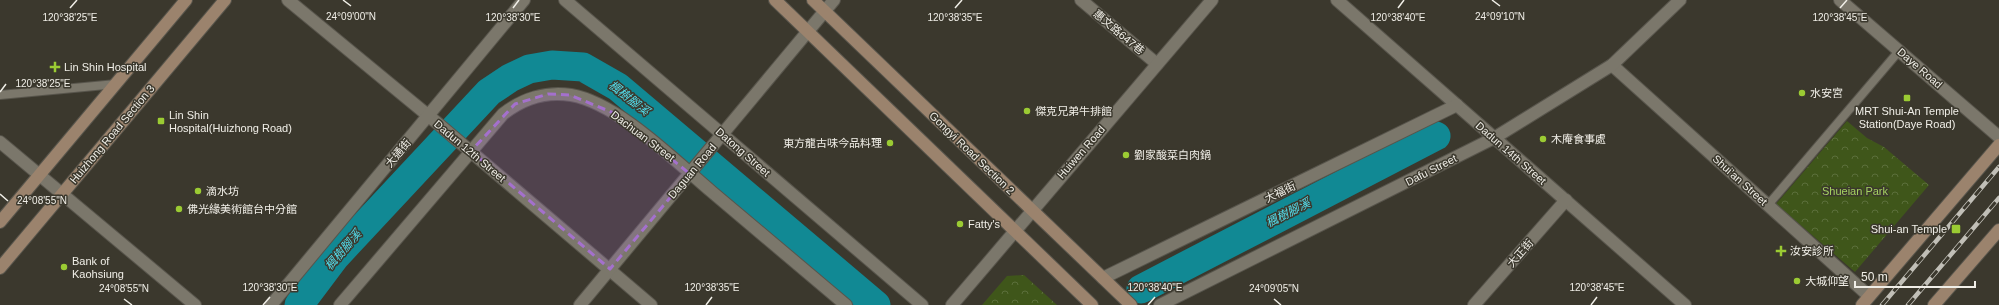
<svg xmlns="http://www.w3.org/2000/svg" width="1999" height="305" viewBox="0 0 1999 305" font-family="Arial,'Noto Sans TC',sans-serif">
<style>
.park{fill:url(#park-crowns)}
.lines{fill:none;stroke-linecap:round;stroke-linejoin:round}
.river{stroke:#118994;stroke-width:29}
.lane-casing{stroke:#58554c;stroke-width:10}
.street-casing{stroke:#58554c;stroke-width:14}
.secondary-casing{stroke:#58554c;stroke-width:14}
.lane{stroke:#7b776b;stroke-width:8}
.street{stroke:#7b776b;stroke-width:12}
.secondary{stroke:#9b836d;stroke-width:12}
.rail-casing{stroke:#c1bfb7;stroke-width:4.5}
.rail{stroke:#3b382d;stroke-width:3;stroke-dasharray:9;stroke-linecap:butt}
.marked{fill:#a470cd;fill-opacity:0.2;stroke:#a470cd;stroke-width:3;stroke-dasharray:8 5;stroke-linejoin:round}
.ticks{fill:none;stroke:#f0eee7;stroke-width:1.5}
.poi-dot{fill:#9bcb33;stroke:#3b382d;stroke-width:1.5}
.labels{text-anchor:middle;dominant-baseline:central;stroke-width:3;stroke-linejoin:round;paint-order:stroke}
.street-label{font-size:11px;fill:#f0eee7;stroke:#3b382d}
.poi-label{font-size:11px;fill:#f0eee7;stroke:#3b382d;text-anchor:start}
.park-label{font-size:11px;fill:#a4d161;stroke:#3b382d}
.water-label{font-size:12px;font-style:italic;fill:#53deed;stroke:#3b382d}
.ticks-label{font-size:10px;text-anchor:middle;fill:#f0eee7;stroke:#3b382d;stroke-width:3;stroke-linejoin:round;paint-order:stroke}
</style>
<defs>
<pattern id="park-crowns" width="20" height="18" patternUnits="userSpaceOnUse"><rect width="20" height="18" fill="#3f561a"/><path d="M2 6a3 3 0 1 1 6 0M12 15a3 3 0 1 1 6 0" fill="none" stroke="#5b6f3b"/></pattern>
</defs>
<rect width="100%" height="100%" fill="#3b382d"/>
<g class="park">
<path d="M1847 121 1867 138 1884 147 1929 185 1855 272 1776 204Z"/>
<path d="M1024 275 1057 305H982L1007 276Z"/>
</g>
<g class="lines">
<g class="river">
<path d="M1141 289 1436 136"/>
<path d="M299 305 335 257 489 92 510 78 529 69 552 65 583 67 618 87 876 305"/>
</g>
<g class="lane-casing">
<g id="lane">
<path d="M0 95 116 84"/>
<path d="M1768 205 1899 51"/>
</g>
</g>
<g class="street-casing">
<g id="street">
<path d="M288 0 436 122 651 305"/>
<path d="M565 0 922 305"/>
<path d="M1081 0 1157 64"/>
<path d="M1337 0 1685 305"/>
<path d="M1840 0 1999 137"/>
<path d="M1612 65 1869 296"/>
<path d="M0 142 195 305"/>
<path d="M1103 278 1457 105"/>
<path d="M271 305 524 0"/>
<path d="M340 305 503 114C522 99 546 91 571 95 618 103 675 161 712 192 756 229 801 267 846 305"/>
<path d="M580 305 834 0"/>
<path d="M952 305 1212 0"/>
<path d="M1160 305 1494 138 1612 65 1680 0"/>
<path d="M1474 305 1566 200"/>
</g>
</g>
<g class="secondary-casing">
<g id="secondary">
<path d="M775 0 1092 305"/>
<path d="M813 0 1131 305"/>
<path d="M0 222 186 0"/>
<path d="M0 268 225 0"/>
<path d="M1862 305 1999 145"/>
<path d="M1934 305 1999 230"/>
</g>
</g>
<use href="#lane" class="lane"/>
<use href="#street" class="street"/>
<use href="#secondary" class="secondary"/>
<g class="rail-casing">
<g id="rail">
<path d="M1882 305 1999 167"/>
<path d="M1908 305 1999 198"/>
</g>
</g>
<use href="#rail" class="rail"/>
</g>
<path class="marked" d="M548 94 570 95 616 114 690 174 610 269 471 151 515 104Z"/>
<path class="ticks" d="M343 0 351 6M1492 0 1500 6M70 8 77 0M513 8 519 0M955 8 962 0M1398 8 1404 0M1840 8 1847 0M0 92 6 84M0 194 8 201M124 299 132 305M1274 299 1281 305M263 305 270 297M706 305 712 297M1148 305 1155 297M1591 305 1597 297"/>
<g class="poi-dot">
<path d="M53 61h4v4h4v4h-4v4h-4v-4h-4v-4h4z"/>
<circle cx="1802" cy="93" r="4"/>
<rect x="1903" y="94" width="8" height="8" rx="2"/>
<circle cx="1027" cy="111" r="4"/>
<rect x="157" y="117" width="8" height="8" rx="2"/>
<circle cx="1543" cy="139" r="4"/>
<circle cx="890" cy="143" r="4"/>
<circle cx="1126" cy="155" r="4"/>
<circle cx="198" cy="191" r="4"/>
<circle cx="179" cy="209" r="4"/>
<circle cx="960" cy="224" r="4"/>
<rect x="1951" y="224" width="10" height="10" rx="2"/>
<path d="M1779 245h4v4h4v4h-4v4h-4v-4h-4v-4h4z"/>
<circle cx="64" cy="267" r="4"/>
<circle cx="1797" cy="281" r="4"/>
</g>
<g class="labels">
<g class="street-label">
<text transform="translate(1119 32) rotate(40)">惠文路647巷</text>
<text transform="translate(1920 68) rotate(41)">Daye Road</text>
<text transform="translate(112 134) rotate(-50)">Huizhong Road Section 3</text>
<text transform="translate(643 136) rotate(37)">Dachuan Street</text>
<text transform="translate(470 151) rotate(40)">Dadun 12th Street</text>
<text transform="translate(743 152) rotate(41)">Datong Street</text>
<text transform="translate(1081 152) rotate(-49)">Huiwen Road</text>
<text transform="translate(398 153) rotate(-50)">大通街</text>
<text transform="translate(972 153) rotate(44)">Gongyi Road Section 2</text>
<text transform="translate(1511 153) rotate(41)">Dadun 14th Street</text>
<text transform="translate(1431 170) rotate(-27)">Dafu Street</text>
<text transform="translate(692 171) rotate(-50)">Daguan Road</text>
<text transform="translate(1740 180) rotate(42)">Shui’an Street</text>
<text transform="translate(1280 192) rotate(-26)">大福街</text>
<text transform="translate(1520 253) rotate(-49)">大正街</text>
</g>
<g class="poi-label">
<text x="64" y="67">Lin Shin Hospital</text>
<text x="1810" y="93">水安宮</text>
<text x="1035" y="111">傑克兄弟牛排館</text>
<text x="1907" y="111" text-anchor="middle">MRT Shui-An Temple<tspan x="1907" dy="13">Station(Daye Road)</tspan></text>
<text x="169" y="115">Lin Shin<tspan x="169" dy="13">Hospital(Huizhong Road)</tspan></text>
<text x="1551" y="139">木庵食事處</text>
<text x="882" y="143" text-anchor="end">東方龍古味今品料理</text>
<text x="1134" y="155">劉家酸菜白肉鍋</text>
<text x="206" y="191">滴水坊</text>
<text x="187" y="209">佛光緣美術館台中分館</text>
<text x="968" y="224">Fatty's</text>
<text x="1947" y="229" text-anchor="end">Shui-an Temple</text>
<text x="1790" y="251">汝安診所</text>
<text x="72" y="261">Bank of<tspan x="72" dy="13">Kaohsiung</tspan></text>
<text x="1805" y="281">大城仰望</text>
</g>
<g class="park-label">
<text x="1855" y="191">Shueian Park</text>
</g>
<g class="water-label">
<text transform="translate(629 98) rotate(38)">楓樹腳溪</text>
<text transform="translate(1288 213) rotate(-27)">楓樹腳溪</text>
<text transform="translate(343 250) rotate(-49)">楓樹腳溪</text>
</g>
</g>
<g class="ticks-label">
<text x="351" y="20">24°09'00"N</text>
<text x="1500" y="20">24°09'10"N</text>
<text x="70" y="21">120°38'25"E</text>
<text x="513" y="21">120°38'30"E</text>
<text x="955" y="21">120°38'35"E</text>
<text x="1398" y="21">120°38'40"E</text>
<text x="1840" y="21">120°38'45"E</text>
<text x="43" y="87">120°38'25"E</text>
<text x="42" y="204">24°08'55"N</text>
<text x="270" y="291">120°38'30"E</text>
<text x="712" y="291">120°38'35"E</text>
<text x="1155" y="291">120°38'40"E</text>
<text x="1597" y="291">120°38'45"E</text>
<text x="124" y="292">24°08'55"N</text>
<text x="1274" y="292">24°09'05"N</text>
</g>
<path d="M1855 281v6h120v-6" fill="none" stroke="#f0eee7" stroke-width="2"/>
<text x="1861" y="281" font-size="12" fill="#f0eee7" stroke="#3b382d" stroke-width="3" paint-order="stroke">50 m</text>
</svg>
